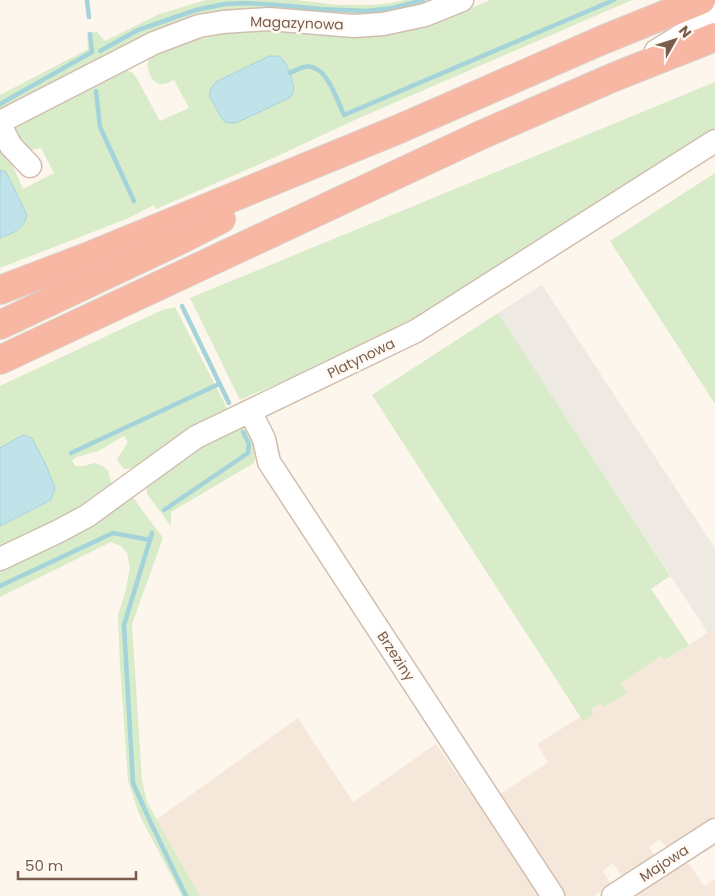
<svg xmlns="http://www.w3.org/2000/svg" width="715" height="896" viewBox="0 0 715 896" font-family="Poppins,sans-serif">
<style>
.residential{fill:#f5e8da}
.industrial{fill:#efe9e4}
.green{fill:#d8ecc9;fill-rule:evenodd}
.water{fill:#bfe3e8;stroke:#a5d3da}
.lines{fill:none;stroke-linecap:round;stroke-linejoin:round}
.stream{stroke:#a5d3da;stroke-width:4.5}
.minor-casing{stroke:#d1beb0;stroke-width:25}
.highway-casing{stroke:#dad1cd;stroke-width:30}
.minor{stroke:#fff;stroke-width:22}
.highway{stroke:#f7b7a3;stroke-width:28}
.labels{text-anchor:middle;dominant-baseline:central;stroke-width:5;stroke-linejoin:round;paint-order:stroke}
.street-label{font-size:14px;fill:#7a5c4d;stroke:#fffaf3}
</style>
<rect width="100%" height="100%" fill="#fdf6ec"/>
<g class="residential">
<path d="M715 628V817L667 848 660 839 649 847 655 856 623 877 613 863 603 871 611 885 594 896H562L497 796 548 762 537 744 580 717 583 720 594 713 591 709 601 703 604 707 627 693 621 683 661 656 665 661Z"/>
<path d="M298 718 353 802 436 744 470 793 475 790 544 896H200L157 819Z"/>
<path d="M685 863 690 865 704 886 715 879V896H636Z"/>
</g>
<path class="industrial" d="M542 285 715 548V628L708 633 498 313Z"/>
<g class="green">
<path d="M206 0H296L338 5H373L391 3 404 0H441L380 15 336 16 271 11 0 113V95L88 49 87 33 97 32 105 41 159 14Z"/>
<path d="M490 0H632L357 119 258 165 156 209 154 205 129 218 0 268V238L19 230 27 215 6 172 0 170V149L11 162 23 189 54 173 41 148 31 150 24 149C17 139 9 133 20 123L126 70 133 73 137 79 160 121 189 108 174 80C171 81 166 84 163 84 151 85 145 67 149 59L175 45 230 32 266 29 327 35H377L407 30 435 23ZM277 56C287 62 290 74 294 85L220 115 210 96Z"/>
<path d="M715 82V128L401 330 240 400 190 298Z"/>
<path d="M715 173V404L610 241Z"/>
<path d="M175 307 227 408 194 425 135 467 128 469H124L119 463 117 459 128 442 124 436 98 451 77 457 72 460 75 466H83L95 463 103 466 108 471 112 484 105 493 57 521 0 547V526L51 500 55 488 46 465 32 438 9 443 0 448V386L162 310Z"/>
<path d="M498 313 670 576 651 589 689 645 664 661 661 656 621 683 627 693 604 707 601 703 591 709 594 714 583 721 372 395Z"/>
<path d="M247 424 256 448 254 463 171 512V526L147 494V486C178 463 211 436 247 424Z"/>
<path d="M127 497 134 499 163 538 132 624 142 781 147 802 200 896H182L139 814 128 781 120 665 118 615 125 593 130 568 127 553 121 546 111 542 0 597V568Z"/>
</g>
<g class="water">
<path d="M269 56C270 56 277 56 278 56 287 59 296 85 293 93 292 96 290 97 287 99L236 123C232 123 228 124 224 121 221 118 212 101 210 97 209 91 212 86 216 82Z"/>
<path d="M0 170 6 172 27 215C23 231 14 232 0 238Z"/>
<path d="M23 435 32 438 46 465 55 488 51 500 0 526V448Z"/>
</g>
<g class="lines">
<g class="stream">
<path d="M87 0 89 17"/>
<path d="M100 51 138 30 196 10 225 4 245 3 290 6 320 9 366 11 393 8 423 0"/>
<path d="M290 73C294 71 300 68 304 67 326 62 337 100 344 115L614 0"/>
<path d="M96 91 100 127 134 201"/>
<path d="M0 104 92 52 90 34"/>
<path d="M182 306 229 403"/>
<path d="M71 453 219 384"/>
<path d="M164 510 248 453 249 444 243 432"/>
<path d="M152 533 124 625 133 783 149 819 186 896"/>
<path d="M0 586 113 533 150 540"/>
</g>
<g class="minor-casing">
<g id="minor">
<path d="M656 51 715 15"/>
<path d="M0 122 154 43 199 26 223 22 269 19 354 26 383 24 425 15 462 0"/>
<path d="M0 125 11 146 30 166"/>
<path d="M250 411 264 439 269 462 553 896"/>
<path d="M0 559 59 531 87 516 196 437 416 331 715 141"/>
<path d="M613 896 715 830"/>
</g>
</g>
<g class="highway-casing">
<g id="highway">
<path d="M0 290 92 255 399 129 600 41 701 0"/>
<path d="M0 325 184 238 221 219"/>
<path d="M0 360 481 135 614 77 715 37"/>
</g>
</g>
<use href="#minor" class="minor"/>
<use href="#highway" class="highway"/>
</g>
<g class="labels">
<g class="street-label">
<text transform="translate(297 23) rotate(2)">Magazynowa</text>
<text transform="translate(361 358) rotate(-26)">Platynowa</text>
<text transform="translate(396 656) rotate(57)">Brzeziny</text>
<text transform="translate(664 863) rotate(-33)">Majowa</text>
</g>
</g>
<g transform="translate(675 40) rotate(51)" stroke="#fffaf3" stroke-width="4" paint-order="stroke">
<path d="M0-4L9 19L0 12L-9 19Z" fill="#7a5c4d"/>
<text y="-8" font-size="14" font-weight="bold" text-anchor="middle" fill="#7a5c4d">N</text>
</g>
<path d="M18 871v8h118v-8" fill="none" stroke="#7a5c4d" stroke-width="2.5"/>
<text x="25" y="871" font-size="15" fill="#7a5c4d" stroke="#fffaf3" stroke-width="4" paint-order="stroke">50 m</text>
</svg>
